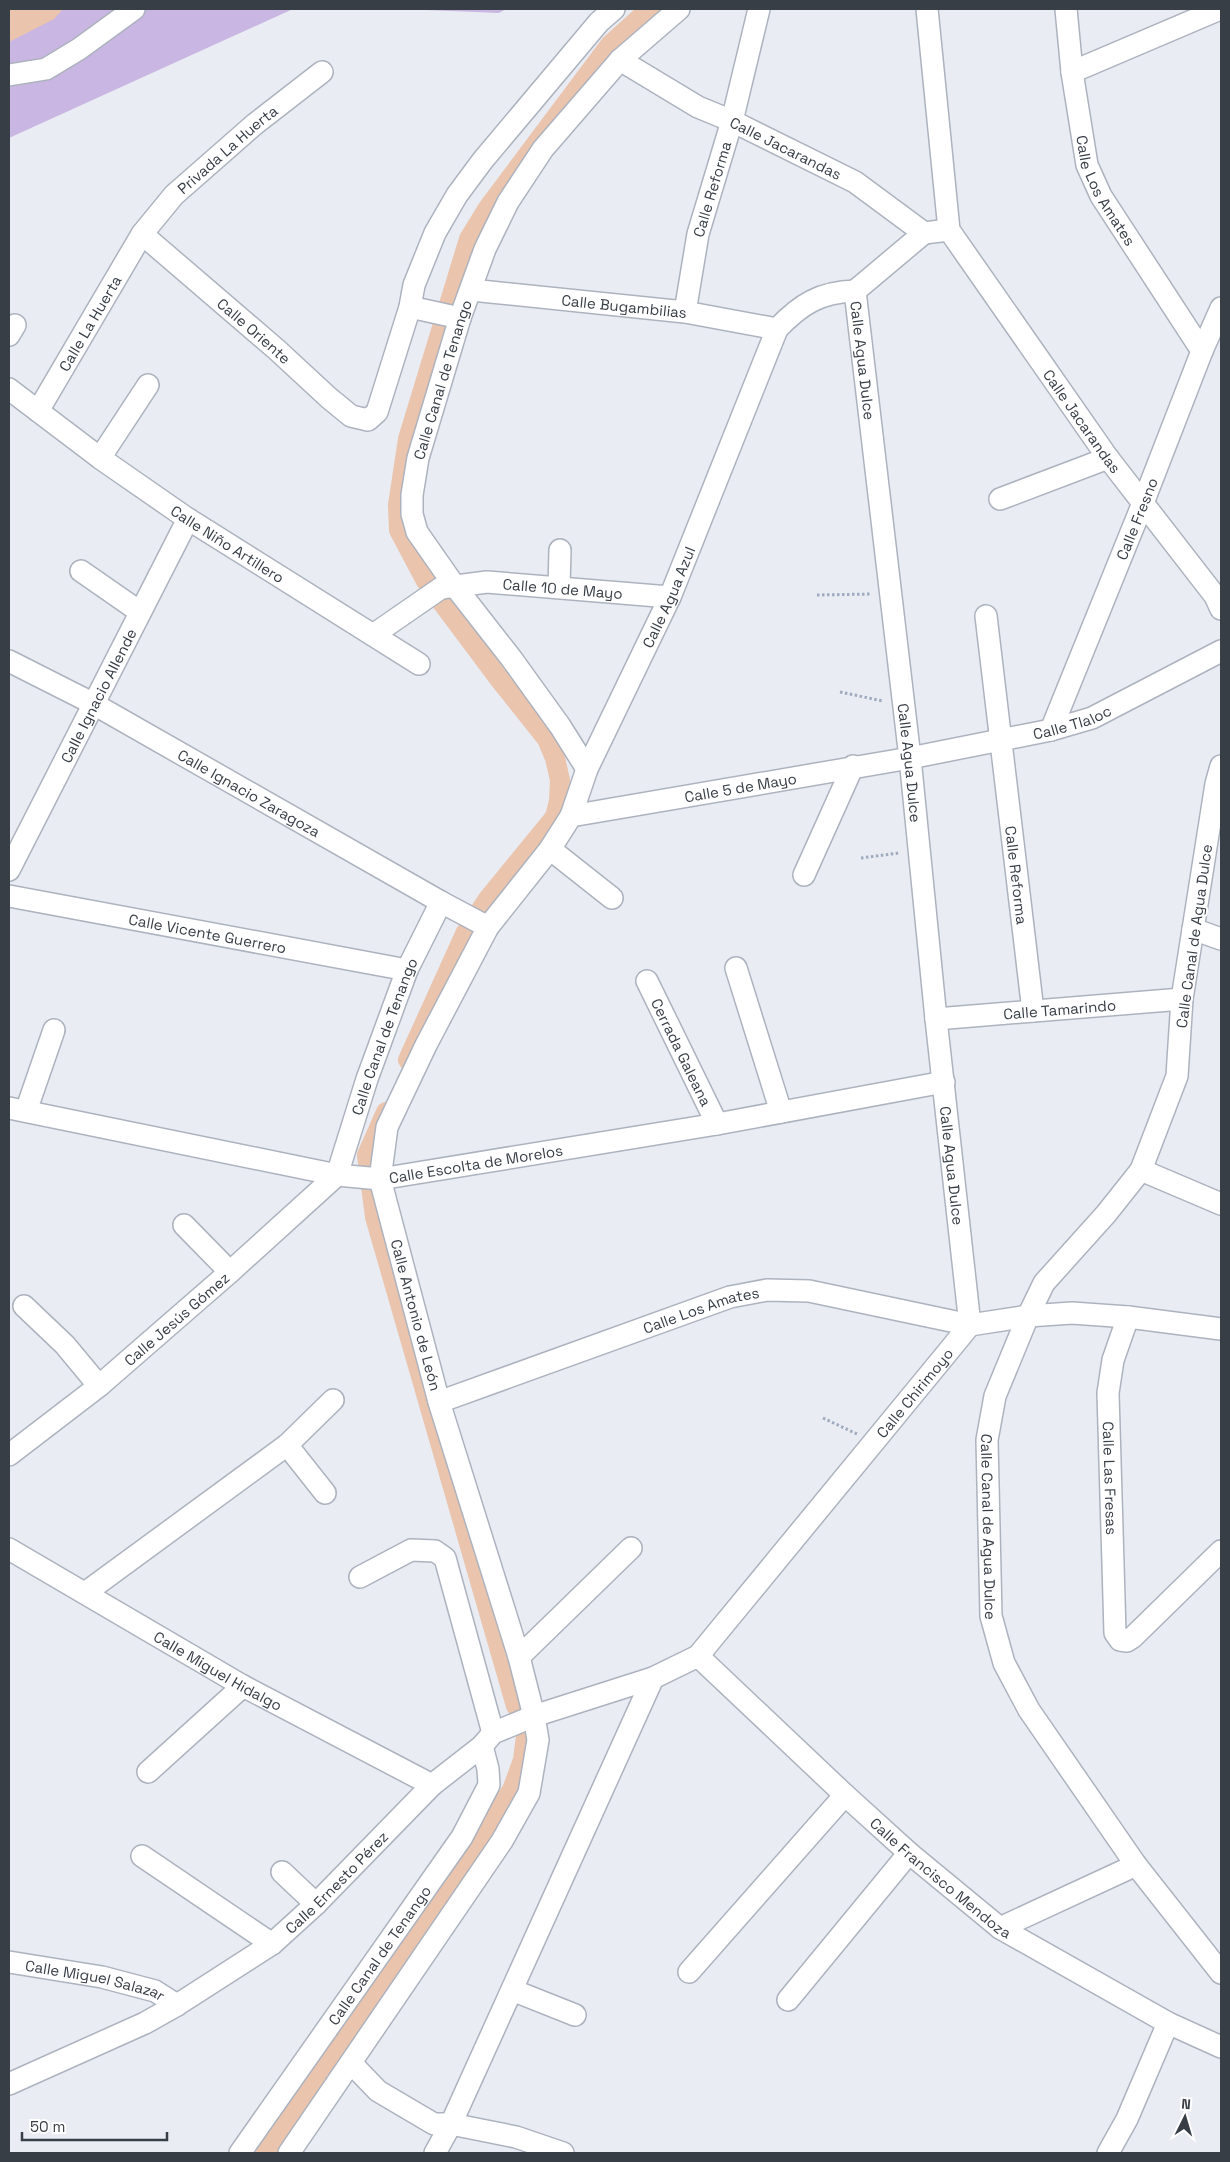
<svg xmlns="http://www.w3.org/2000/svg" width="1230" height="2162" viewBox="0 0 1230 2162" font-family="'Space Grotesk',sans-serif">
<style>
.green{fill:#cab6e3}
.water{fill:#eac4ac}
.lines{fill:none;stroke-linecap:round;stroke-linejoin:round}
.canal{stroke:#eac4ac;stroke-width:20}
.minor-casing{stroke:#adb3be;stroke-width:24}
.path{stroke:#9fabbe;stroke-width:3;stroke-dasharray:2.5 2.5;stroke-linecap:butt}
.minor{stroke:#fff;stroke-width:21}
.labels{text-anchor:middle;dominant-baseline:central;stroke-width:4;stroke-linejoin:round;paint-order:stroke}
.street-label{font-size:15px;fill:#383e46;stroke:#fff}
</style>
<rect width="100%" height="100%" fill="#e9ecf3"/>
<g class="green">
<path d="M9 9H293L9 138Z"/>
<path d="M402 9H506L499 13Z"/>
</g>
<path class="water" d="M9 9H63L54 19 9 42Z"/>
<g class="lines">
<g class="canal">
<path d="M408 1060 466 932 488 899 555 817 559 801 560 780 555 758 547 739 500 680 426 581 399 530 398 505 408 439 469 239 488 208 610 45 650 9"/>
<path d="M386 1112 367 1155 375 1217 516 1706"/>
<path d="M266 2153 512 1790 523 1760 526 1736"/>
</g>
<g class="minor-casing">
<g id="minor">
<path id="s1" d="M927 9 949 230 1108 458 1215 596 1221 609"/>
<path id="s2" d="M1066 9 1072 72 1087 165 1101 196 1202 351"/>
<path id="s3" d="M620 60 698 107 732 121 855 182 924 233 949 230"/>
<path d="M1072 72 1220 9"/>
<path d="M9 75 46 69 79 49 134 9"/>
<path id="s4" d="M142 234 276 349 329 398 351 416 368 420 377 412 410 307 414 285 435 233 457 195 483 160 599 22 614 9"/>
<path id="s5" d="M471 290 685 312 777 329"/>
<path id="s6" d="M855 291 910 758 936 1019 970 1325"/>
<path d="M855 291 924 233"/>
<path d="M410 307 460 318"/>
<path id="s7" d="M685 312 698 234 732 121 759 9"/>
<path d="M9 335 15 325"/>
<path id="s8" d="M9 389 100 458 188 519 419 664"/>
<path id="s9" d="M38 411 142 234 174 195 255 124 322 72"/>
<path d="M100 458 148 385"/>
<path d="M1000 499 1108 458"/>
<path d="M81 571 140 612"/>
<path d="M559 587 560 550"/>
<path id="s10" d="M986 616 1033 1011"/>
<path id="s11" d="M373 635 441 588 487 582 670 597"/>
<path id="s12" d="M9 661 92 703 441 902 488 927"/>
<path id="s13" d="M1051 730 1143 503 1202 351 1221 308"/>
<path id="s14" d="M1221 766 1216 784 1182 999 1177 1076 1141 1170 1106 1214 1044 1283 1028 1316 995 1396 987 1440 991 1616 1004 1663 1029 1710 1136 1865 1221 1973"/>
<path id="s15" d="M587 769 560 726 511 658 454 585 417 532 412 514V495L418 458 460 318 485 249 508 202 543 149 620 60 679 9"/>
<path id="s16" d="M571 816 910 758 1051 730 1092 718 1221 651"/>
<path d="M550 849 612 898"/>
<path id="s17" d="M9 870 188 519"/>
<path d="M804 875 853 766"/>
<path id="s18" d="M9 896 407 970"/>
<path d="M1193 929 1221 939"/>
<path d="M736 968 781 1112"/>
<path id="s19" d="M647 981 717 1124"/>
<path id="s20" d="M936 1019 1182 999"/>
<path id="s21" d="M9 1108 337 1175 380 1179 717 1124 944 1082"/>
<path d="M26 1111 54 1030"/>
<path d="M1141 1170 1221 1204"/>
<path d="M184 1225 230 1272"/>
<path d="M24 1306 65 1345 99 1386"/>
<path id="s22" d="M1128 1317 1113 1360 1108 1393 1115 1633 1120 1640 1127 1641 1133 1637 1221 1551"/>
<path id="s23" d="M439 1402 730 1297 767 1290 809 1291 970 1325 1028 1316 1072 1313 1128 1317 1221 1329"/>
<path d="M287 1445 325 1493"/>
<path id="s24" d="M9 1455 99 1386 230 1272 337 1175 367 1079 407 970 441 902"/>
<path id="s25" d="M9 1549 243 1686 432 1785"/>
<path d="M360 1577 411 1550 435 1551 445 1558 493 1733"/>
<path d="M85 1593 287 1445 333 1400"/>
<path id="s26" d="M698 1656 845 1795 909 1853 1000 1928 1168 2023 1221 2047"/>
<path d="M519 1657 631 1548"/>
<path d="M148 1772 243 1686"/>
<path d="M142 1856 272 1944"/>
<path d="M282 1872 316 1904"/>
<path d="M1000 1928 1136 1865"/>
<path id="s27" d="M9 1962 102 1977 155 1991 177 2005"/>
<path d="M689 1972 845 1795"/>
<path d="M512 1990 575 2015"/>
<path d="M788 2000 909 1853"/>
<path d="M351 2063 378 2091 434 2124H451L516 2137 563 2153"/>
<path id="s28" d="M9 2084 145 2023 177 2005 272 1944 316 1904 432 1785 482 1746 493 1733 534 1716 653 1678 698 1656 970 1325"/>
<path id="s29" d="M240 2153 462 1837 489 1785 488 1769 482 1746"/>
<path id="s30" d="M289 2153 502 1841 529 1793 538 1740 534 1716 519 1657 439 1402 380 1179 387 1127 426 1045 488 927 550 849 571 816 587 769 670 597 777 329C801 304 820 292 855 291"/>
<path d="M435 2153 451 2124 653 1678"/>
<path d="M1108 2153 1127 2119 1168 2023"/>
</g>
</g>
<g class="path">
<path d="M817 595 872 594"/>
<path d="M840 692 883 701"/>
<path d="M861 858 899 853"/>
<path d="M823 1418 857 1434"/>
</g>
<use href="#minor" class="minor"/>
</g>
<g class="labels">
<g class="street-label">
<text stroke="none"><textPath href="#s3" startOffset="188">Calle Jacarandas</textPath></text>
<text stroke="none"><textPath href="#s9" startOffset="326">Privada La Huerta</textPath></text>
<text stroke="none"><textPath href="#s7" startOffset="126">Calle Reforma</textPath></text>
<text stroke="none"><textPath href="#s2" startOffset="188">Calle Los Amates</textPath></text>
<text stroke="none"><textPath href="#s5" startOffset="154">Calle Bugambilias</textPath></text>
<text stroke="none"><textPath href="#s9" startOffset="102">Calle La Huerta</textPath></text>
<text stroke="none"><textPath href="#s4" startOffset="148">Calle Oriente</textPath></text>
<text stroke="none"><textPath href="#s6" startOffset="70">Calle Agua Dulce</textPath></text>
<text stroke="none"><textPath href="#s15" startOffset="449">Calle Canal de Tenango</textPath></text>
<text stroke="none"><textPath href="#s1" startOffset="455">Calle Jacarandas</textPath></text>
<text stroke="none"><textPath href="#s13" startOffset="228">Calle Fresno</textPath></text>
<text stroke="none"><textPath href="#s8" startOffset="268">Calle Niño Artillero</textPath></text>
<text stroke="none"><textPath href="#s11" startOffset="205">Calle 10 de Mayo</textPath></text>
<text stroke="none"><textPath href="#s30" startOffset="1725">Calle Agua Azul</textPath></text>
<text stroke="none"><textPath href="#s17" startOffset="196">Calle Ignacio Allende</textPath></text>
<text stroke="none"><textPath href="#s16" startOffset="510">Calle Tlaloc</textPath></text>
<text stroke="none"><textPath href="#s6" startOffset="475">Calle Agua Dulce</textPath></text>
<text stroke="none"><textPath href="#s16" startOffset="172">Calle 5 de Mayo</textPath></text>
<text stroke="none"><textPath href="#s12" startOffset="274">Calle Ignacio Zaragoza</textPath></text>
<text stroke="none"><textPath href="#s10" startOffset="261">Calle Reforma</textPath></text>
<text stroke="none"><textPath href="#s18" startOffset="202">Calle Vicente Guerrero</textPath></text>
<text transform="translate(1194 936) rotate(-82)">Calle Canal de Agua Dulce</text>
<text stroke="none"><textPath href="#s20" startOffset="124">Calle Tamarindo</textPath></text>
<text stroke="none"><textPath href="#s24" startOffset="578">Calle Canal de Tenango</textPath></text>
<text stroke="none"><textPath href="#s19" startOffset="79">Cerrada Galeana</textPath></text>
<text stroke="none"><textPath href="#s21" startOffset="475">Calle Escolta de Morelos</textPath></text>
<text stroke="none"><textPath href="#s6" startOffset="880">Calle Agua Dulce</textPath></text>
<text stroke="none"><textPath href="#s23" startOffset="278">Calle Los Amates</textPath></text>
<text transform="translate(416 1315) rotate(75)">Calle Antonio de León</text>
<text stroke="none"><textPath href="#s24" startOffset="216">Calle Jesús Gómez</textPath></text>
<text stroke="none"><textPath href="#s28" startOffset="1165">Calle Chirimoyo</textPath></text>
<text stroke="none"><textPath href="#s22" startOffset="164">Calle Las Fresas</textPath></text>
<text stroke="none"><textPath href="#s14" startOffset="818">Calle Canal de Agua Dulce</textPath></text>
<text stroke="none"><textPath href="#s25" startOffset="242">Calle Miguel Hidalgo</textPath></text>
<text stroke="none"><textPath href="#s26" startOffset="329">Calle Francisco Mendoza</textPath></text>
<text stroke="none"><textPath href="#s28" startOffset="388">Calle Ernesto Pérez</textPath></text>
<text stroke="none"><textPath href="#s29" startOffset="242">Calle Canal de Tenango</textPath></text>
<text stroke="none"><textPath href="#s27" startOffset="88">Calle Miguel Salazar</textPath></text>
</g>
</g>
<rect width="1230" height="2162" fill="none" stroke="#383e46" stroke-width="20"/>
<g transform="translate(1185 2117) rotate(5)" stroke="#ffffff" stroke-width="4" paint-order="stroke">
<path d="M0-4L9 19L0 12L-9 19Z" fill="#383e46"/>
<text y="-8" font-size="14" font-weight="bold" text-anchor="middle" fill="#383e46">N</text>
</g>
<path d="M22 2132v8h145v-8" fill="none" stroke="#383e46" stroke-width="2.5"/>
<text x="30" y="2132" font-size="15" fill="#383e46" stroke="#ffffff" stroke-width="4" paint-order="stroke">50 m</text>
</svg>
